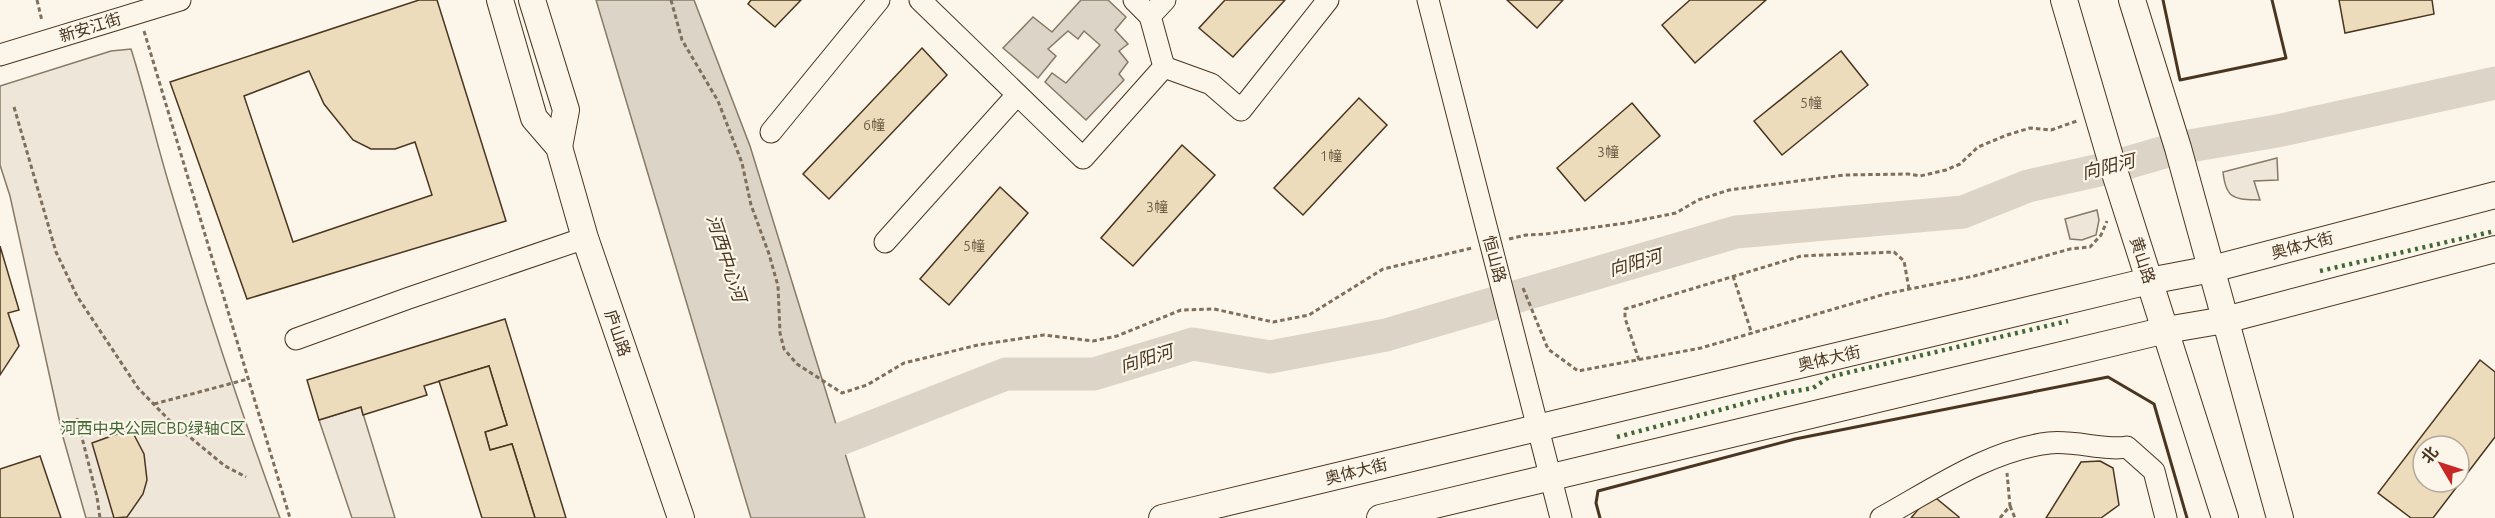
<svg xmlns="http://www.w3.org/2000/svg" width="2495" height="518" viewBox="0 0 2495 518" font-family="Ubuntu,'Noto Sans SC',sans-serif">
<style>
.green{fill:#ede6d9;stroke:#887966;stroke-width:1.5}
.water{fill:#dcd4c6;stroke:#887966;stroke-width:1.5}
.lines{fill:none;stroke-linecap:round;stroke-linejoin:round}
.river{stroke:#dcd4c6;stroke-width:33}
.building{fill:#ecdcbc;stroke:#4a3520;stroke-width:1.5;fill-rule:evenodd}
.minor-casing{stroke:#4a3520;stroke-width:23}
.major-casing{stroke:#4a3520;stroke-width:28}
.path{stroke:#7f6f5c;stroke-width:3;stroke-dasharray:4.5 3;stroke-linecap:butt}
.minor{stroke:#fbf6e9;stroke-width:21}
.major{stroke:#fbf6e9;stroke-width:26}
.hedge{stroke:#436837;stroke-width:4.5;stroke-dasharray:3 4.5;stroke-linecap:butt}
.wall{stroke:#4a3520;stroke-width:3}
.labels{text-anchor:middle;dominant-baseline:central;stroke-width:4.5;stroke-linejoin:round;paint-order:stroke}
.number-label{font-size:14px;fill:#725f47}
.street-label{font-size:16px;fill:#4a3520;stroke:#fbf6e9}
.park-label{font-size:16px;fill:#436837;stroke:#fbf6e9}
.water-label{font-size:18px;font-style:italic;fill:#4a3520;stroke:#fbf6e9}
</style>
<rect width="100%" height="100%" fill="#fbf6e9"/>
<g class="green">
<path d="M131 49C145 93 155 137 168 181 202 294 239 407 280 518H86L63 437 10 196 0 165V86L111 51Z"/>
<path d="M2277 158 2278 180 2254 181 2260 200C2236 199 2226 201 2223 172Z"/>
<path d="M2097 210 2099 220 2096 235 2082 240 2070 239 2065 219Z"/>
<path d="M361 407 395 518H352L319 420Z"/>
</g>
<g class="water">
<path d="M596 0H694L750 146 865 518H751Z"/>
<path d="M1081 0H1108L1126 17 1115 30 1128 44 1119 51 1128 62 1119 74 1124 80 1086 120 1045 82 1052 73 1066 83 1100 45 1084 31 1078 39 1068 31 1048 49 1056 56 1038 78 1003 48 1033 17 1052 32Z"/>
</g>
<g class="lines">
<path class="river" d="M800 455 1006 374H1094L1193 344 1270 357 1386 335 1736 232 1963 212 2028 186 2113 167 2178 148 2277 131 2495 83"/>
</g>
<g class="building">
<path d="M419 0H437L506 221 247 299 170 82ZM309 71 324 104 353 140 371 149H395L415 142 432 195 293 242 244 96Z"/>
<path d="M751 0H801L775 27 748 4Z"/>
<path d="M1225 0H1285L1233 57 1199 28Z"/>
<path d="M1507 0H1563L1537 28Z"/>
<path d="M1690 0H1766L1695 63 1662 25Z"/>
<path d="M2339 0H2432L2434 14 2345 33Z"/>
<path d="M922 48 947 75 829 199 803 174Z"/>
<path d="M1841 51 1868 85 1782 155 1754 121Z"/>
<path d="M1359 98 1387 125 1303 215 1274 188Z"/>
<path d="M1632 103 1660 136 1585 201 1557 168Z"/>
<path d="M1182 145 1215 175 1133 266 1101 238Z"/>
<path d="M1000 187 1028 213 949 305 920 279Z"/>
<path d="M0 246 19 310 8 313 19 346 0 375Z"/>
<path d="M505 319 566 518H535L512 444 490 450 485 432 507 425 489 366 424 386 427 395 363 415 361 407 319 420 307 380Z"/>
<path d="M2480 360 2495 372V437L2433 518H2411L2378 493ZM2423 446H2459V482H2423Z"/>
<path d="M489 366 507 425 485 432 490 450 512 444 535 518H482L439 381Z"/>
<path d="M131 429 144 454 147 480 143 494 127 517 114 518 92 443Z"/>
<path d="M40 456 61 518H0V469Z"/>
<path d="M2100 461 2113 468 2119 505 2101 518H2046L2081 462Z"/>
<path d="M1931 494 1959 517V518H1911Z"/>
</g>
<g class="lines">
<g class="minor-casing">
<g id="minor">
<path d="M920 0 1083 158 1164 67 1211 84 1241 110 1328 0"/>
<path d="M1134 0 1150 16 1165 0"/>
<path d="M1428 0 1561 518"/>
<path d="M1150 16 1164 67"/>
<path d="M0 55 180 0"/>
<path d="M771 132 879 0"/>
<path d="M885 242 1017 95"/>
<path d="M296 339 409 298 585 238"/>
<path d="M1881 518C1932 490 1989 450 2049 443 2074 440 2106 451 2127 447L2154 471 2166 518"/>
</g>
</g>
<g class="major-casing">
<g id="major">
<path d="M500 0 534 118 559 147 585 238 681 518"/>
<path d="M532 0 566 110 559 147"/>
<path d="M2064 0 2113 167 2225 518"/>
<path d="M2132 0 2178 148 2280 518"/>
<path d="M1162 518 2149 281 2212 269 2495 195"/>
<path d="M1380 518 2166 330 2225 320 2495 249"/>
</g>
</g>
<g class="path">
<path d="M37 0 42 21"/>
<path d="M671 0 682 40 718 101 742 163 751 205 769 254 778 286 780 333 784 349 797 364 842 393 867 385 904 363 978 345 1044 335 1093 341 1117 336 1181 310 1214 309 1273 322 1309 315 1383 269 1472 248"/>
<path d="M144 31 290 518"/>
<path d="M14 107 56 252 77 296 138 388 169 420 225 466 246 477"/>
<path d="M1509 239 1526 235 1546 234 1626 223 1676 213 1698 200 1729 190 1844 175 1908 174 1920 176 1946 170 1960 164 1978 147 2007 135 2030 128 2051 130 2077 121"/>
<path d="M1733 276 1752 334"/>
<path d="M1523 288 1548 349 1578 371 1701 348 1885 294 1974 276 2070 249 2090 247 2101 235 2107 221"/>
<path d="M1639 360 1625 318V309L1801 256 1894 252 1904 261 1909 289"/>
<path d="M154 404 248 379"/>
<path d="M77 418 97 497 100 518"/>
<path d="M2010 506 2015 518"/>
<path d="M2000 518 2010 506 2007 473"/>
</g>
<use href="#minor" class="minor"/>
<use href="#major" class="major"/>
<g class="hedge">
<path d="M2320 271 2495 231"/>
<path d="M1617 437 1784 393 1813 388 1829 377 2068 321"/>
</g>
<g class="wall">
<path d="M2163 0 2180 80 2286 58 2272 0"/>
<path d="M1600 518 1596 503 1598 491 1795 439 2108 377 2154 404 2187 518"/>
</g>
</g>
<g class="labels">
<g class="number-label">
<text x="1811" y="103">5幢</text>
<text x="874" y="125">6幢</text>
<text x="1608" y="152">3幢</text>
<text x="1331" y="156">1幢</text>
<text x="1157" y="207">3幢</text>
<text x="974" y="246">5幢</text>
</g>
<g class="street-label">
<text transform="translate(90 27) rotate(-17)">新安江街</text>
<text transform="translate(2302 245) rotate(-15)">奥体大街</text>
<text transform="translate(1495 259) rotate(75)">恒山路</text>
<text transform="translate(2143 260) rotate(72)">黄山路</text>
<text transform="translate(618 333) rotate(71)">庐山路</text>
<text transform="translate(1829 358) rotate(-13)">奥体大街</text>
<text transform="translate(1356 471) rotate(-14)">奥体大街</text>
</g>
<g class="park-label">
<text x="153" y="428">河西中央公园CBD绿轴C区</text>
</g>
<g class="water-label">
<text transform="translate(2108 166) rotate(-14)">向阳河</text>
<text transform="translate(727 258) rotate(72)">河西中心河</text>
<text transform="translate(1635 262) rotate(-16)">向阳河</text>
<text transform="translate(1146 358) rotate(-17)">向阳河</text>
</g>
</g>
<g transform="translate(2441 464) rotate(309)"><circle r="28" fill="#fbf6e9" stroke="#b4a999" stroke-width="1.5"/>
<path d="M0-4.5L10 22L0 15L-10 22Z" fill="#c62828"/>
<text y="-9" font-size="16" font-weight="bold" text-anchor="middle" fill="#4a3520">北</text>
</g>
</svg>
